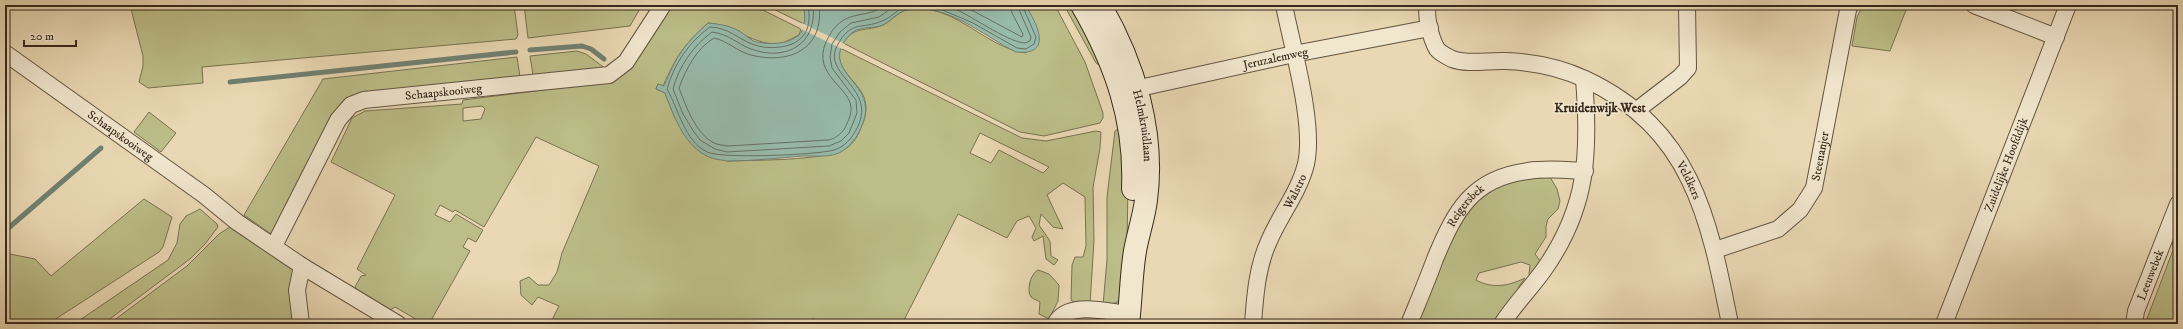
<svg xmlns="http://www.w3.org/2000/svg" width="2183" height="329" viewBox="0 0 2183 329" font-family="'IM FELL DW Pica',serif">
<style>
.green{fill:#bcbd88;stroke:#797252;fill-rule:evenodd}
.water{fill:#97baaa;stroke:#708071}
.pier{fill:#e9d8b3}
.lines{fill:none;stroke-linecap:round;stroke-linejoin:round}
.shore{stroke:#667163;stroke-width:1}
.stream{stroke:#708071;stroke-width:5}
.street-casing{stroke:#635442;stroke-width:18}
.secondary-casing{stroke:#36281c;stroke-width:24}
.street{stroke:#f1e6ce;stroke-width:16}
.secondary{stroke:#f1e6ce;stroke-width:22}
.labels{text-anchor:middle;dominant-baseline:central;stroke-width:3;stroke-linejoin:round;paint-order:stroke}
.street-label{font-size:12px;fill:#36281c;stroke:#f1e6ce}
.neighbourhood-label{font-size:13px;font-weight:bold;fill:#36281c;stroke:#f1e6ce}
</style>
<rect width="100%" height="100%" fill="#e9d8b3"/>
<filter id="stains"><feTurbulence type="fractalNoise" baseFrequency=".005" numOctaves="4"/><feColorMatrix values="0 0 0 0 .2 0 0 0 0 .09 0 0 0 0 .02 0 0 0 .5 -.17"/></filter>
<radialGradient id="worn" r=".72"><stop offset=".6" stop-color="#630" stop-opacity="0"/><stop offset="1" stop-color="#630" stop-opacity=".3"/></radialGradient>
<g class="green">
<path d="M130 5H514L518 35 516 39 202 67 203 83 148 88 139 82 143 66V56Z"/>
<path d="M524 5H642L630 26 528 38Z"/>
<path d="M673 5H753L801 29 799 35C794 37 790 40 785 42 762 51 734 25 708 23 683 46 677 55 663 86L658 84 656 89 665 93 675 118 727 161C755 160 822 161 845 149 854 144 859 134 862 125 866 116 868 105 863 95 855 79 835 69 840 48L1022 138 1046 141 1096 131 1101 132 1100 148 1093 187 1094 240 1090 304 1076 303 1071 300 1072 265 1075 257H1083L1086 246 1085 197 1063 183 1047 195 1063 229 1053 227 1041 214 1039 225 1050 241 1051 256 1058 260 1054 265 1046 259 1043 236 1034 241 1032 237 1036 228 1029 216 1017 221 1007 238 958 214 902 324H817L813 318 811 322 799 321 801 324H550L559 306 538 297 532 305 521 295 520 281 529 277 538 285H549L557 272 562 253 599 166 536 137 484 227 455 210 453 212 440 205 435 215 450 222 456 214 483 230 476 242 468 238 463 247 470 251 429 324H424L395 307 390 310 358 291 355 287 361 276 366 275 357 269 395 195 331 162 352 118 365 111 462 104 463 100 600 83ZM482 106 485 109 481 119 463 121V108ZM980 133 1049 167 1043 173 999 150 991 163 970 153Z"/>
<path d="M765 5H804L805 22 804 24Z"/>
<path d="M1025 5H1054L1058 11 1085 62 1103 113V118L1100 123 1044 136 1020 132 843 43C855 25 866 32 883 25 891 21 897 13 906 10 953 0 984 48 1026 53L1031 15Z"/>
<path d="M1064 5H1076L1102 67 1096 63Z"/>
<path d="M1863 5H1908L1890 51 1852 46 1857 17Z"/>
<path d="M577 51 586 54 606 69 533 75 530 56Z"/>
<path d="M517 57 520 77 336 111 271 234 244 215 323 79Z"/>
<path d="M149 112 176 133 161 152 134 132Z"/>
<path d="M1119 128 1128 187 1127 243 1120 301 1109 305H1103L1107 260V197L1115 131Z"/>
<path d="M1550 177 1557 189 1560 201 1558 209 1548 219 1546 226V237L1535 254 1541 262 1530 276 1529 274 1530 265 1521 262 1479 273 1476 280C1492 289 1509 286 1525 278L1518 288 1519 290 1494 324H1417C1435 279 1453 205 1502 185 1517 179 1534 178 1550 177Z"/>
<path d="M144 199 172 217 163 247 159 252 48 324H5V253L35 259 51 276Z"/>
<path d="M200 209 217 224 218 227 205 244 190 259 103 324H74L168 260 177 243 180 224 186 216Z"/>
<path d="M230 227 290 267 293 271 297 324H109L187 266 219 234Z"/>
<path d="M2178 230V324H2145L2173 250 2172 238Z"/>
<path d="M1038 270 1049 274 1059 285 1058 301 1049 319 1039 314 1040 302C1037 300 1033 299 1031 297 1026 290 1031 273 1038 270Z"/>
</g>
<path class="water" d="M804 5H1025C1037 23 1054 56 1016 52 983 36 945 1 906 10 896 13 890 23 880 26 873 28 864 27 857 30 851 32 847 38 844 42 824 74 878 84 863 123 860 129 858 136 853 141 849 146 843 152 836 154 827 157 814 156 803 156 778 158 753 161 728 161 721 160 711 159 705 155 683 143 673 114 665 93L656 89 658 84 664 86C677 55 683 46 708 23 720 24 731 26 741 32 745 35 750 39 754 41 767 45 788 45 799 35 806 28 805 14 804 5Z"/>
<path class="pier" d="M802 23 845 44 842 49 801 29 800 28Z"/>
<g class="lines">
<g class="shore">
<path d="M808 5C810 16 810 29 802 37 792 49 766 50 752 44 737 38 729 28 710 27 689 42 674 64 667 89 679 110 684 140 707 152 721 159 817 155 834 150 841 148 849 142 853 135 884 89 821 77 837 46 851 19 862 30 882 21 898 14 895 7 917 5"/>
<path d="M813 5C818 44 786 62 751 49 737 44 729 34 712 32 693 46 679 66 673 89L683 114 694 132 700 140 715 149 727 152 829 146 841 141 849 133 857 113 856 100 832 68 830 57 832 44 840 32 851 23 879 17 896 5"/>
<path d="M819 5C825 49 789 65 751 55 738 52 728 41 714 38 696 49 686 69 679 88 686 106 695 132 712 142 717 145 723 145 728 146L828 140C835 139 841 134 845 128 847 123 851 116 851 110 853 88 811 76 826 42 843 5 864 22 885 5"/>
<path d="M931 5 973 23 1017 48 1026 49 1034 44 1036 37 1022 5"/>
<path d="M946 5C969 13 1006 42 1025 43L1030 41 1031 37 1017 5"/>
<path d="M962 5 1022 37 1023 34 1012 13 1011 5"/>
</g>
<g class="stream">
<path d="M530 50 582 46 591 49 604 59"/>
<path d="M230 82 516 52"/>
<path d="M5 231 101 148"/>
</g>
<g class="street-casing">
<g id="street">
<path id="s1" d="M1428 5C1425 16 1431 39 1437 49 1439 52 1448 57 1452 59 1468 65 1488 60 1506 61 1532 62 1561 68 1585 79 1692 129 1709 218 1730 324"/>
<path d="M1974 5 2056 37"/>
<path id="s2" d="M5 53 204 195 237 222 302 266 398 324"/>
<path id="s3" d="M1126 91 1294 54 1430 28"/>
<path d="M1637 110 1680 77 1688 68 1687 5"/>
<path id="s4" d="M274 246 338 120 351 105 364 100 609 75 626 62 663 5"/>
<path id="s5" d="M1715 250 1778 229 1800 210 1814 188 1848 10 1850 5"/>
<path d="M301 324 297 290 302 266"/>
<path d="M1055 324C1068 300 1107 312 1129 314"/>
<path id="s6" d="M1253 324C1255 296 1257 267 1269 241 1280 215 1299 192 1306 164 1315 123 1292 47 1284 5"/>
<path id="s7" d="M1409 324C1418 302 1427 281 1435 259 1455 211 1472 178 1528 171 1547 168 1566 170 1585 171"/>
<path d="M1502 324C1514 305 1530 289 1543 271 1588 208 1590 153 1584 79"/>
<path id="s8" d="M1944 324 2068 5"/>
<path id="s9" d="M2134 324 2136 311 2178 204"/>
</g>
</g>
<g class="secondary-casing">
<g id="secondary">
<path d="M1082 5C1116 64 1136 121 1133 189"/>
<path id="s10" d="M1100 5C1134 64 1155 132 1146 200 1144 217 1138 234 1135 251 1131 275 1131 300 1128 324"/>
</g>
</g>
<use href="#street" class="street"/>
<use href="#secondary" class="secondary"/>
</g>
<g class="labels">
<g class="street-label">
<text stroke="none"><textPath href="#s3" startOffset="153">Jeruzalemweg</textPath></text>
<text stroke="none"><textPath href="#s4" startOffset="255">Schaapskooiweg</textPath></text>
<text stroke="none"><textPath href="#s10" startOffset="129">Helmkruidlaan</textPath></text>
<text stroke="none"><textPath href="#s2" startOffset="142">Schaapskooiweg</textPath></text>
<text stroke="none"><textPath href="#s5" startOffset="154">Steenanjer</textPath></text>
<text stroke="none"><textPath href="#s8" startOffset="171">Zuidelijke Hoofddijk</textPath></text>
<text stroke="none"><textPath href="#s1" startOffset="348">Veldkers</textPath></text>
<text stroke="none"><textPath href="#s6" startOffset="141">Walstro</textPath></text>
<text stroke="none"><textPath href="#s7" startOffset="132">Reigersbek</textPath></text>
<text stroke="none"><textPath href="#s9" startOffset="52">Leeuwebek</textPath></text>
</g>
<g class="neighbourhood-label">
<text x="1600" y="108">Kruidenwijk West</text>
</g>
</g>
<rect width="2183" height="329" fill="none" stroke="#e9d8b3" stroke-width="20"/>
<rect x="6" y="6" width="2171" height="317" fill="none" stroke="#36281c" stroke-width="2"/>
<rect x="10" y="10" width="2163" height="309" fill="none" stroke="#36281c"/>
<path d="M24 40v6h52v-6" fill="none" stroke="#36281c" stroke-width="2"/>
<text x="30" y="40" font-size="12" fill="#36281c" stroke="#f1e6ce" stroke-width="3" paint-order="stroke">20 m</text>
<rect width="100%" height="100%" filter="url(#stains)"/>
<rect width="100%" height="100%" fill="url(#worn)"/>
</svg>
